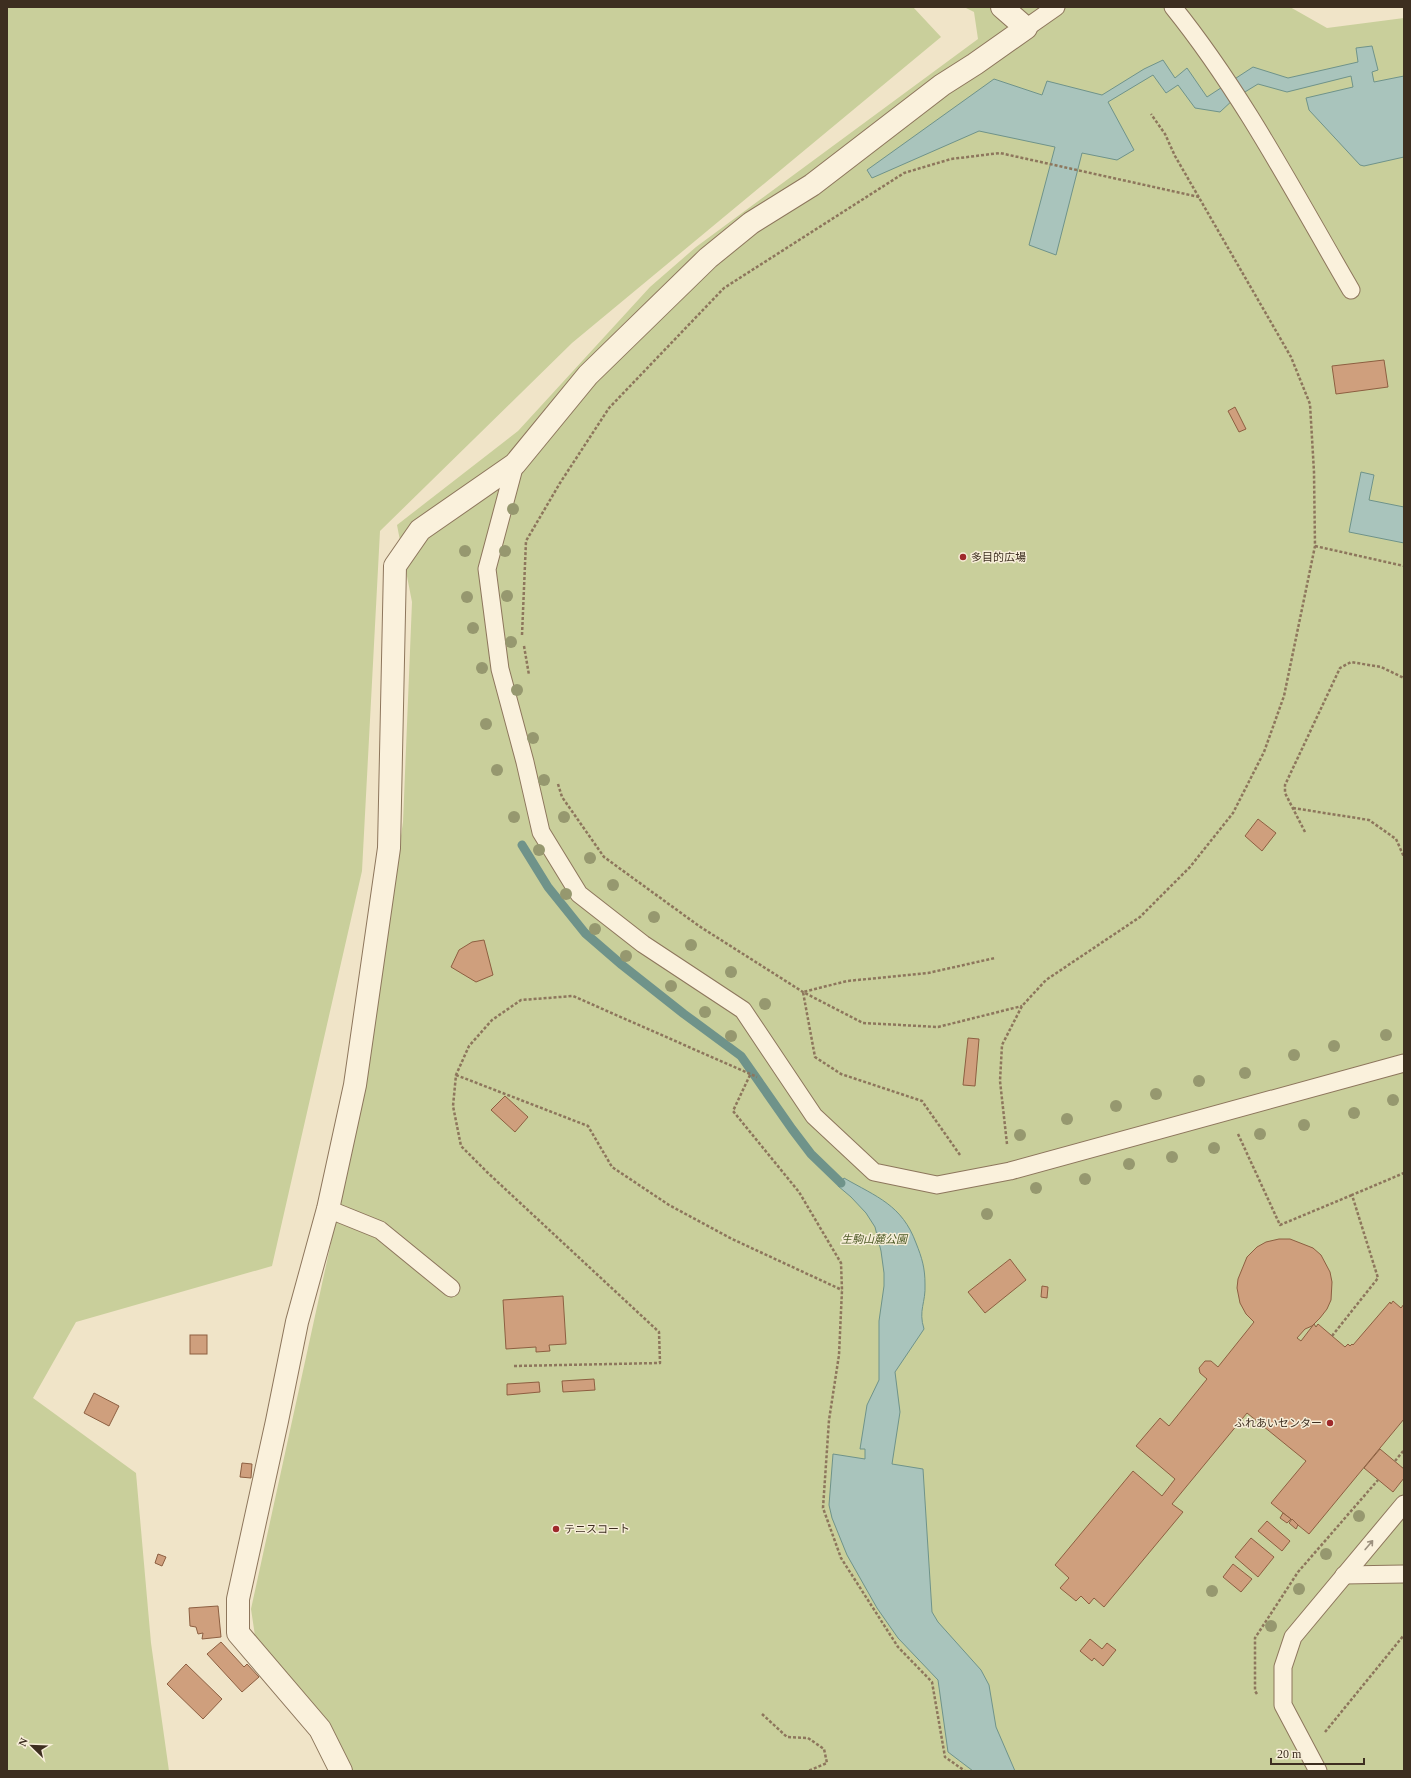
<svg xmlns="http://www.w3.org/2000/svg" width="1411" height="1778" viewBox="0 0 1411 1778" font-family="'Times New Roman','Noto Sans JP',serif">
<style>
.green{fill:#c9cf9b}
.water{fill:#a9c4bc;stroke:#6f938a}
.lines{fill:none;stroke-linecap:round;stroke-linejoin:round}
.stream{stroke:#6f938a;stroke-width:9}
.building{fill:#cf9f7d;stroke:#8d5f41}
.lane-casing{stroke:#8d765c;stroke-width:19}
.street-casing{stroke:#8d765c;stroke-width:24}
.path{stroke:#8d765c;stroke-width:2.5;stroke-dasharray:3 2;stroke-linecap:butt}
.lane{stroke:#faf1dc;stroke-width:17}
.street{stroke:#faf1dc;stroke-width:22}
.tree{fill:#96986f}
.oneway{stroke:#9c907e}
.poi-dot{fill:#9e2a2b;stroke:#f7eed8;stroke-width:1.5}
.labels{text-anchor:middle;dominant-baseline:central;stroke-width:3;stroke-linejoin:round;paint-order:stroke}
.poi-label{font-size:11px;fill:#3d2e20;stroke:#f7eed8;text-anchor:start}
.park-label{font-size:11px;font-style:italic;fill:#4d5a26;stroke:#f7eed8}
</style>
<rect width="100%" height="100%" fill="#f0e4c8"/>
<g class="green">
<path d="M7 7H913L941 37 572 343 380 531 362 871 272 1266 76 1322 33 1398 136 1473 151 1643 169 1771H7Z"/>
<path d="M964 7H1290L1327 28 1404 18V1771H351L255 1636 251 1609 365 1087 403 822 412 602 397 525 518 431 650 287 696 247 978 39 974 12Z"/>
</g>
<g class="water">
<path d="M1372 46 1378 70 1372 72 1374 82 1404 76V157L1364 166 1360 165 1309 110 1306 98 1353 87 1351 76 1287 92 1258 84 1235 98 1220 112 1195 108 1178 85 1166 93 1153 75 1108 102 1134 150 1117 160 1082 153 1056 255 1029 245 1055 147 979 131 872 178 867 170 994 79 1042 95 1047 81 1102 95 1144 69 1163 60 1175 78 1187 68 1207 97 1253 67 1288 78 1358 62 1356 48Z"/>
<path d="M1361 472 1374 475 1369 500 1404 507V543L1349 532Z"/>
<path d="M844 1178C877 1197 902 1205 916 1243 922 1258 925 1268 925 1284 926 1303 918 1310 924 1329L895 1372 900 1412 892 1464 923 1469 932 1612 938 1622 981 1670 989 1685 996 1727 1015 1771H973L948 1752 938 1680 898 1638 877 1608 847 1555 832 1518 829 1505 833 1454 865 1459V1449H860L867 1405 879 1380V1321L884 1286V1273L881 1251 875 1227 866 1213 851 1197 838 1186Z"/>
</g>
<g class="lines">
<path class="stream" d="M522 845 548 887 585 933 622 965 684 1014 741 1056 792 1129 811 1154 841 1183"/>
</g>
<g class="building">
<path d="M1384 360 1388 387 1336 394 1332 366Z"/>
<path d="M1235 407 1246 429 1239 432 1228 411Z"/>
<path d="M1258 819 1276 833 1262 851 1245 836Z"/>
<path d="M484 940 493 975 476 982 451 967 459 950 472 942Z"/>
<path d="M968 1038 979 1039 975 1086 963 1085Z"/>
<path d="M505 1096 528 1117 515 1132 491 1110Z"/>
<path d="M1279 1239H1290L1313 1248 1321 1255 1330 1272 1332 1282 1331 1300 1327 1309 1320 1318 1312 1326 1305 1329 1297 1338 1301 1341 1314 1324 1316 1327 1318 1324 1345 1347 1348 1344 1350 1346 1352 1344 1353 1345 1390 1302 1391 1304 1393 1301 1401 1308 1404 1304V1419L1309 1534 1271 1503 1306 1461 1247 1413 1172 1504 1183 1512 1104 1607 1094 1598 1089 1604 1081 1596 1076 1601 1060 1588 1069 1578 1055 1565 1133 1471 1162 1496 1175 1479 1136 1446 1160 1418 1169 1426 1207 1379 1200 1373 1199 1368 1205 1361H1211L1218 1367 1254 1322 1246 1314 1240 1303 1237 1288 1238 1279 1247 1257 1257 1247 1266 1242Z"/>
<path d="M1010 1259 1026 1280 985 1313 968 1292Z"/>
<path d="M1042 1286 1048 1287 1047 1298 1041 1297Z"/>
<path d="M563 1296 566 1344 549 1345 550 1351 536 1352V1347L506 1349 503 1300Z"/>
<rect x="190" y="1335" width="17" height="19"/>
<path d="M594 1379 595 1390 563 1392 562 1381Z"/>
<path d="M539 1382 540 1392 507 1395V1384Z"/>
<path d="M94 1393 119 1406 109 1426 84 1413Z"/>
<path d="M1380 1449 1404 1469V1478L1393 1492 1364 1468Z"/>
<path d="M242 1463 252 1464 251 1478 240 1477Z"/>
<path d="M1283 1513 1291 1519 1287 1523 1280 1518Z"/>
<path d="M1292 1519 1298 1525 1296 1529 1289 1523Z"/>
<path d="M1267 1521 1290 1541 1282 1551 1258 1531Z"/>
<path d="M1251 1538 1274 1557 1258 1577 1235 1557Z"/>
<path d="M158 1554 166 1557 162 1566 155 1563Z"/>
<path d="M1233 1564 1252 1579 1241 1592 1223 1577Z"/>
<path d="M218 1606 221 1637 202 1639 203 1633 198 1634 196 1627 190 1626 189 1608Z"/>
<path d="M1090 1639 1102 1649 1107 1643 1116 1650 1103 1666 1094 1658 1092 1661 1080 1651Z"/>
<path d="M221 1642 244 1667 247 1664 259 1677 242 1692 207 1654Z"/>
<path d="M186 1664 222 1699 203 1719 167 1684Z"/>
</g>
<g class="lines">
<g class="lane-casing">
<g id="lane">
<path d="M1173 7C1243 94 1295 194 1351 290"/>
<path d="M1026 28 1056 7"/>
<path d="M515 464 487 569 500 669 525 762 541 832 579 894 643 944 743 1010 814 1116 874 1172 937 1185 1010 1171 1404 1063"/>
<path d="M328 1209 380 1230 451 1288"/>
<path d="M1344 1575 1404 1574"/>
<path d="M1318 1771 1283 1705V1667L1293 1637 1404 1504"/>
</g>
</g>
<g class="street-casing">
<path id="street" d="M341 1771 320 1729 238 1633V1599L277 1421 297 1322 328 1209 355 1085 389 848 395 566 420 530 515 464 588 375 708 258 751 223 812 185 942 85 975 64 1026 28 1002 7"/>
</g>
<g class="path">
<path d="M1315 546 1404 566"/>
<path d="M522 635 526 541 560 483 609 408 724 288 904 173 951 159 1000 153 1199 197"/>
<path d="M524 646 529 675"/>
<path d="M558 784 562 797 604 857 699 926 803 992 863 1023 938 1027 1022 1006"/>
<path d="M1293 808 1369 820 1396 839 1404 857"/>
<path d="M1305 832 1285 793V785L1340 668 1351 662 1381 667 1404 678"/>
<path d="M456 1075 588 1126 612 1167 669 1205 732 1239 842 1290"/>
<path d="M750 1075 733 1111 799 1192 841 1263 842 1290 839 1355 829 1420 823 1508 841 1558 898 1647 932 1682 945 1757 965 1771"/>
<path d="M1238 1134 1280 1225 1352 1195"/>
<path d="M1007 1144 1000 1081 1002 1045 1022 1006 1046 980 1140 917 1190 867 1233 813 1264 752 1284 696 1315 546 1314 472 1310 404 1291 357 1175 156 1165 134 1151 114"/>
<path d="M960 1155 922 1101 841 1074 815 1057 803 992 847 981 928 973 995 958"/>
<path d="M1332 1336 1378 1278 1352 1195 1404 1173"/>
<path d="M514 1366 660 1363 659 1332 488 1173 461 1146 453 1106 456 1075 469 1046 492 1020 521 1000 573 996 757 1077"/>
<path d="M1395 1461 1404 1450"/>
<path d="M1257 1694 1255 1691V1638L1298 1572 1378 1480"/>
<path d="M762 1714 787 1737 808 1738 824 1749 827 1763 808 1771"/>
<path d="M1325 1732 1404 1635"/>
</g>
<use href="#lane" class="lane"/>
<use href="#street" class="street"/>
</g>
<g class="tree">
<circle cx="513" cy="509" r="6"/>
<circle cx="465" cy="551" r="6"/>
<circle cx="505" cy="551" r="6"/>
<circle cx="507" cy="596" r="6"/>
<circle cx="467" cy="597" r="6"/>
<circle cx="473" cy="628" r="6"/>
<circle cx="511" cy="642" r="6"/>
<circle cx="482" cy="668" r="6"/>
<circle cx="517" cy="690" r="6"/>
<circle cx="486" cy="724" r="6"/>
<circle cx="533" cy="738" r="6"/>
<circle cx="497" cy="770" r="6"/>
<circle cx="544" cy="780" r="6"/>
<circle cx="514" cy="817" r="6"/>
<circle cx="564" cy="817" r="6"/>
<circle cx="539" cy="850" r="6"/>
<circle cx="590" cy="858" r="6"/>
<circle cx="613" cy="885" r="6"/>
<circle cx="566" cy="894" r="6"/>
<circle cx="654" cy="917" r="6"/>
<circle cx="595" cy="929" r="6"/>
<circle cx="691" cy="945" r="6"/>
<circle cx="626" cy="956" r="6"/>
<circle cx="731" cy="972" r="6"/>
<circle cx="671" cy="986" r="6"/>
<circle cx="765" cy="1004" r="6"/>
<circle cx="705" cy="1012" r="6"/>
<circle cx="1386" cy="1035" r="6"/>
<circle cx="731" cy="1036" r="6"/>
<circle cx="1334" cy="1046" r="6"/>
<circle cx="1294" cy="1055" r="6"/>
<circle cx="1245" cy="1073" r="6"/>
<circle cx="1199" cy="1081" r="6"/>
<circle cx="1156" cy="1094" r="6"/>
<circle cx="1393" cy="1100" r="6"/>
<circle cx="1116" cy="1106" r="6"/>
<circle cx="1354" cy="1113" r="6"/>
<circle cx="1067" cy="1119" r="6"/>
<circle cx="1304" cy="1125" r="6"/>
<circle cx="1260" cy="1134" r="6"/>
<circle cx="1020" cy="1135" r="6"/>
<circle cx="1214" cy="1148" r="6"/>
<circle cx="1172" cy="1157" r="6"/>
<circle cx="1129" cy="1164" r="6"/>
<circle cx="1085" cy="1179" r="6"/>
<circle cx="1036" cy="1188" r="6"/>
<circle cx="987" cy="1214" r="6"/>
<circle cx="1359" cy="1516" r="6"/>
<circle cx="1326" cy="1554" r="6"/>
<circle cx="1299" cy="1589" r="6"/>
<circle cx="1212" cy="1591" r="6"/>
<circle cx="1271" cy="1626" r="6"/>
</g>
<defs><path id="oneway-shaft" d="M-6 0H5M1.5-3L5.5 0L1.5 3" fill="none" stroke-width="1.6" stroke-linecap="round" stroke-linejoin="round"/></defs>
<use class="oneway" href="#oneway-shaft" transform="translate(1369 1545) rotate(-50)"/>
<g class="poi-dot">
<circle cx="963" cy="557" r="4"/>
<circle cx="1330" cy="1423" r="4"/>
<circle cx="556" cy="1529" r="4"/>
</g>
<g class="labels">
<g class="poi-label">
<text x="971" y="557">多目的広場</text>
<text x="1322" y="1423" text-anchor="end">ふれあいセンター</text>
<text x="564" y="1529">テニスコート</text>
</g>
<g class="park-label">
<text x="874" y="1239">生駒山麓公園</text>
</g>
</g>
<rect width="1411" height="1778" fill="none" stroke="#3d2e20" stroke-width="16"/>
<g transform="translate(32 1746) rotate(293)" stroke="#f7eed8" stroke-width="3" paint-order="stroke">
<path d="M0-3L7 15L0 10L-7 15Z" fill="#3d2e20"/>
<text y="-6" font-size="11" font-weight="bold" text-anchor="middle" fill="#3d2e20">N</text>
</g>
<path d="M1271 1758v6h93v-6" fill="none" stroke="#3d2e20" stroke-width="2"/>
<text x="1277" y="1758" font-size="12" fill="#3d2e20" stroke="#f7eed8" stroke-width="3" paint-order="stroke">20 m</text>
</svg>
